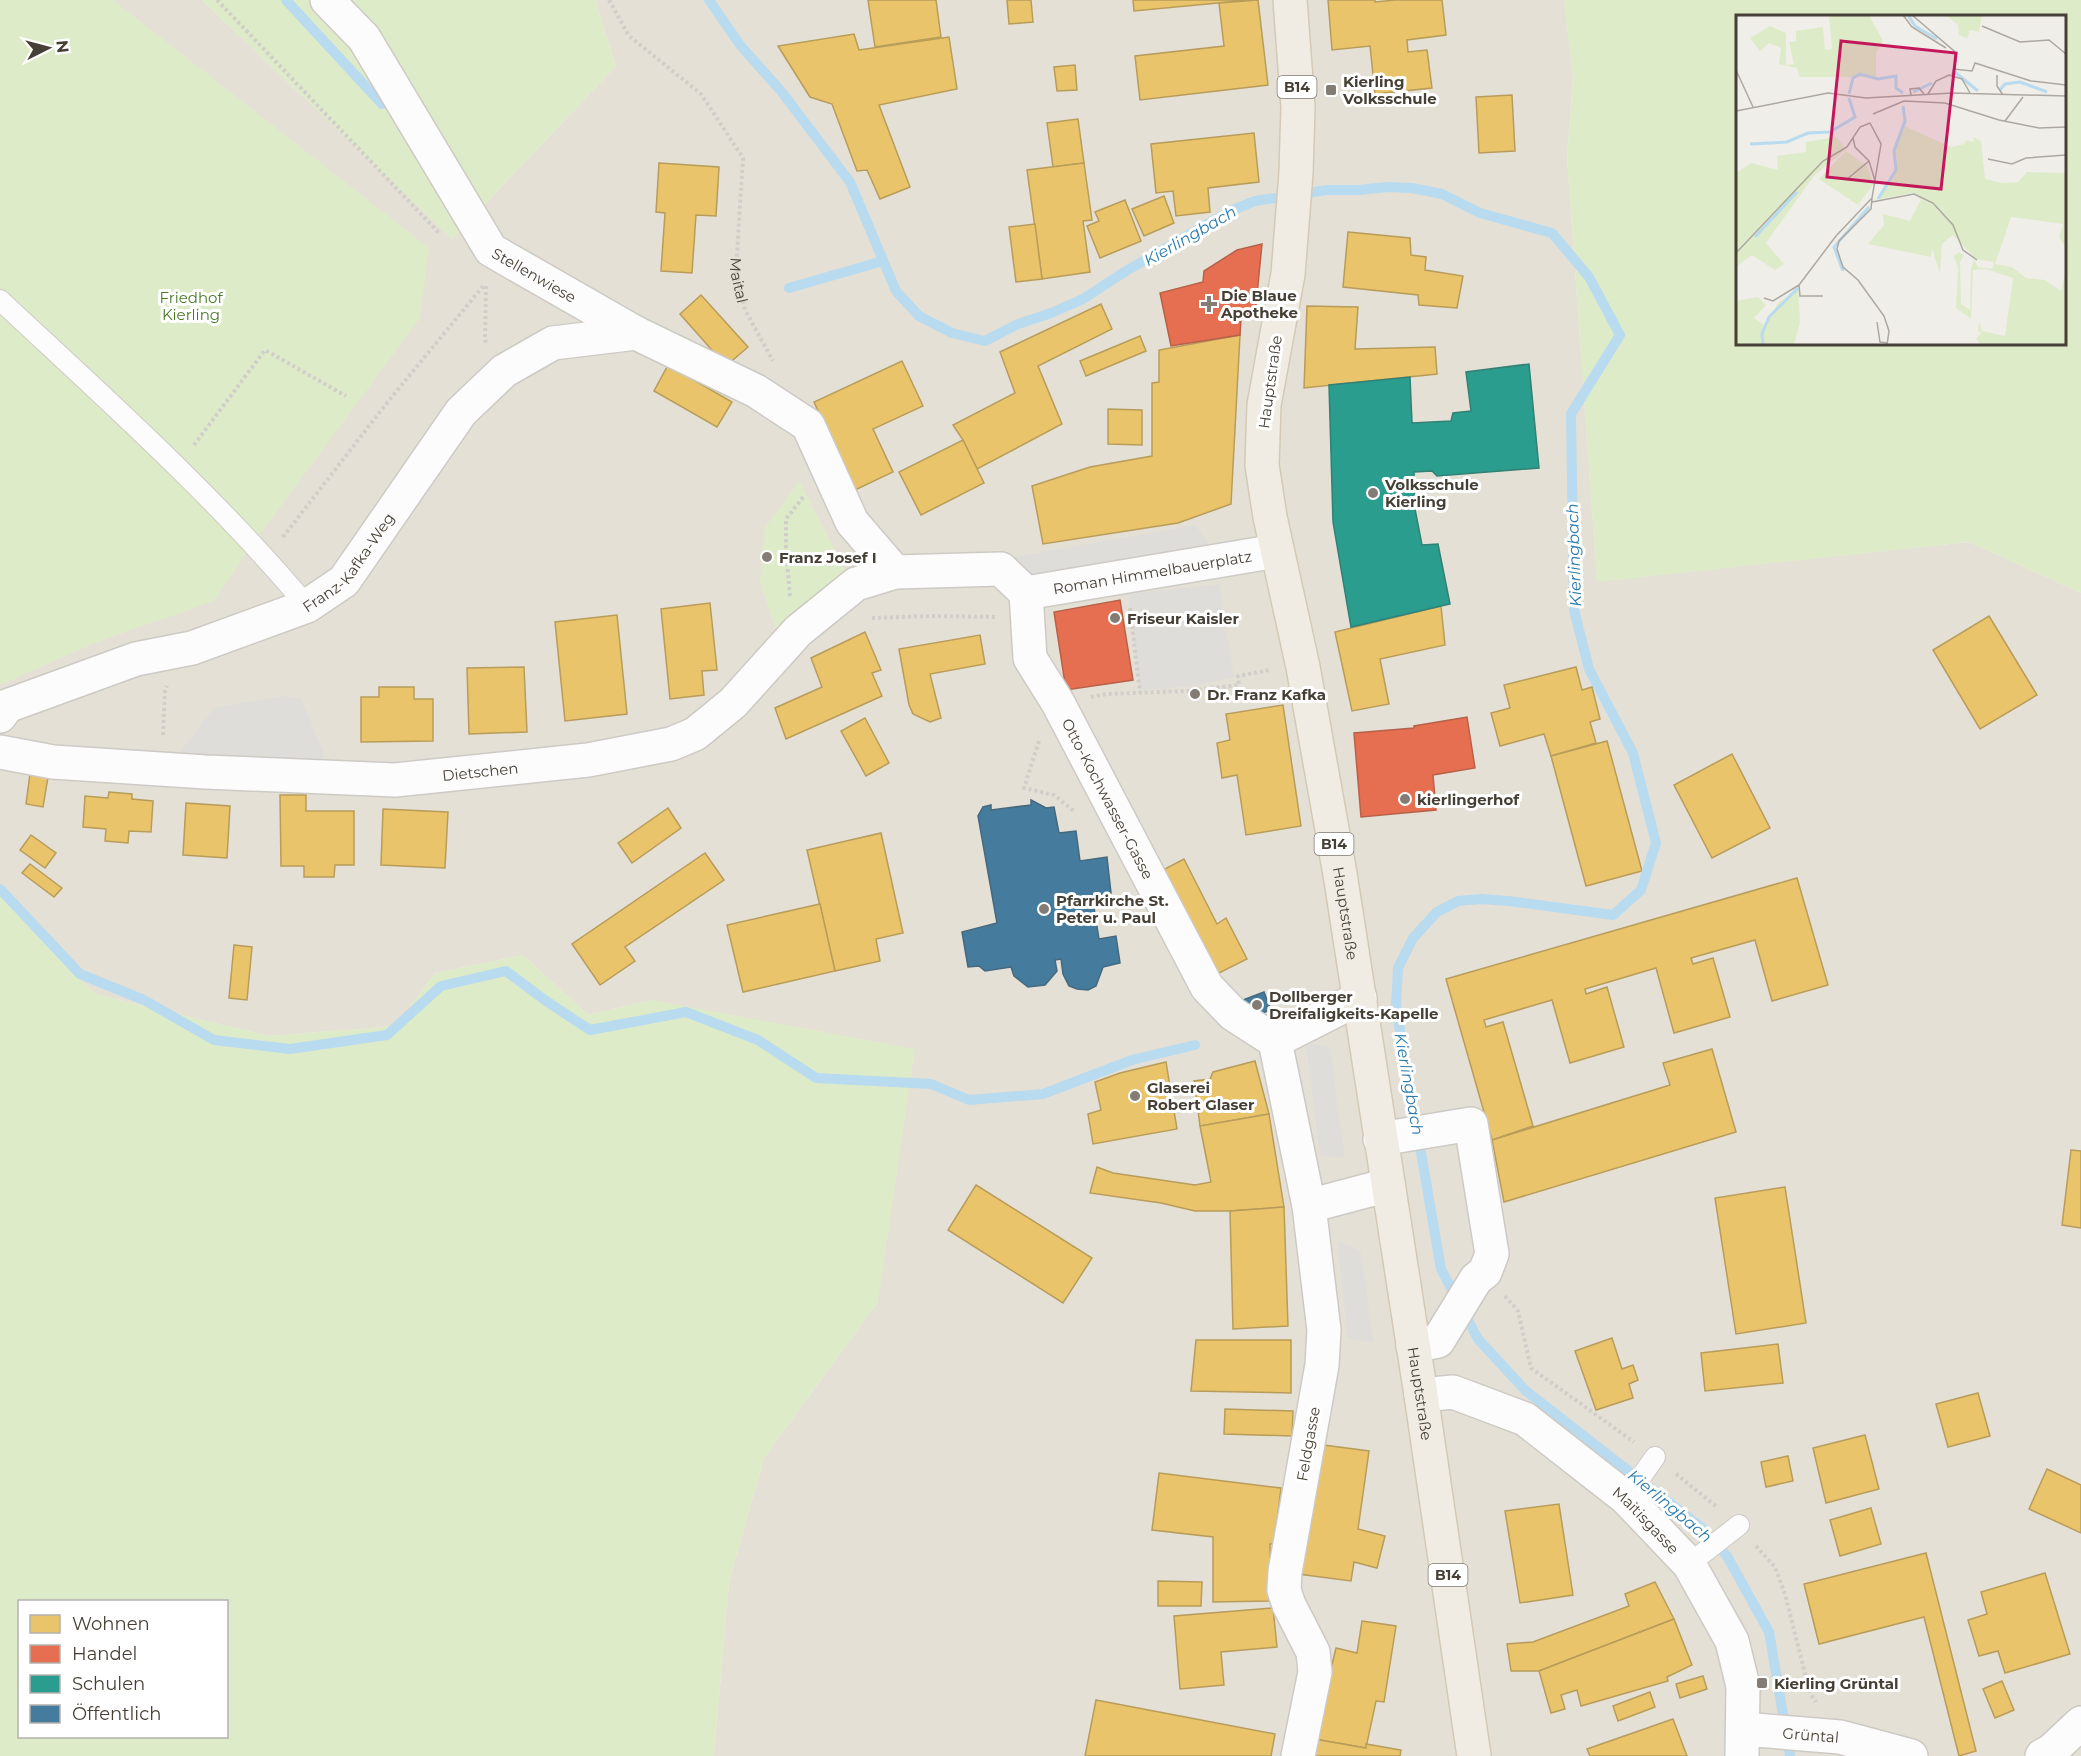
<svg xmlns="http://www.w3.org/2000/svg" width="2081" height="1756" viewBox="0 0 2081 1756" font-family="Montserrat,sans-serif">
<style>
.residential{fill:#e5e0d6}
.green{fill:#deebc8;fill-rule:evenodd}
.parking{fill:#dfddd9}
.homes{fill:#e9c46a;stroke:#b89c5a;stroke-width:1.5}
.shops{fill:#e76f51;stroke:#b76149;stroke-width:1.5}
.schools{fill:#2a9d8f;stroke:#328174;stroke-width:1.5}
.public{fill:#457b9d;stroke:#45697e;stroke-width:1.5}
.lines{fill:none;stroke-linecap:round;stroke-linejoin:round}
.stream{stroke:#b8dbef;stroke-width:10}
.service-casing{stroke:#cdcac5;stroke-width:22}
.minor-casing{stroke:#cdcac5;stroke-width:36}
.primary-casing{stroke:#d3c9b6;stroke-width:36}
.path{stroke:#d1ceca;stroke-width:4;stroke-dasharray:3 3;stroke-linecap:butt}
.service{stroke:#fdfcfc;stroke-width:20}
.minor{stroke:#fdfcfc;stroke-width:33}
.primary{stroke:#f1ece3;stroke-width:33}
.poi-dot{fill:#827c74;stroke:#fff;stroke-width:2}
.labels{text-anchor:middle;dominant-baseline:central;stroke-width:6;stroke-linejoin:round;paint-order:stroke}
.shield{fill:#fff;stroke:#7e7972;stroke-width:1.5}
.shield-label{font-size:14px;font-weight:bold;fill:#463f35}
.poi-label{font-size:15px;font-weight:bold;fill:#463f35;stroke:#fff;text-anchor:start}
.street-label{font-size:15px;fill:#463f35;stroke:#fff}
.park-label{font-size:15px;fill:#487a26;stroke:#fff}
.water-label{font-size:16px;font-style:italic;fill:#297aae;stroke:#fff}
.inset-river{fill:none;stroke:#b8dbef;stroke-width:3}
.inset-road{fill:none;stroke:#aca8a1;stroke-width:1.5}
.view{fill:#c2185b;fill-opacity:0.15;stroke:#c2185b;stroke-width:3}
.inset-edge{fill:none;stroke:#463f35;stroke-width:3}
</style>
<rect width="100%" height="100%" fill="#f0eee9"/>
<path class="residential" d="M0 0H202L452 239 616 66 595 0H1564L1573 77 1567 158 1597 581 1969 542 2081 593V1756H714L729 1582 764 1458 878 1302 651 1000 588 1015 523 955 435 973 396 1026 269 1036 95 994 0 896Z"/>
<g class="green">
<path d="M0 0H113L429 248 420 318 253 544 214 601 97 642 0 685Z"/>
<path d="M202 0H595L616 66 452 239Z"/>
<path d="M1564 0H2081V593L1969 542 1597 582 1567 158 1573 77ZM2064 16V344H1738V16Z"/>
<path d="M799 481 847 573 776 630 760 582 764 529Z"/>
<path d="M0 896 95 994 269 1036 396 1026 435 973 523 955 588 1015 651 1000 915 1049 878 1302 764 1458 729 1582 714 1756H0ZM20 1602H226V1736H20Z"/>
</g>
<g class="parking">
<path d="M1195 525 1212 547 1030 576 1008 558Z"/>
<path d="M1219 584 1234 677 1193 686 1144 690 1140 693 1128 594Z"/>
<path d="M282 696 301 698 323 751 322 766 176 757 214 708Z"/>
<path d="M1306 1043 1330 1047 1345 1158 1320 1156Z"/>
<path d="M1337 1240 1361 1252 1374 1343 1348 1338Z"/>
</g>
<g class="homes">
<path d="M868 0H936L941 37 875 47Z"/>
<path d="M1007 0H1031L1033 22 1009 24Z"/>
<path d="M1133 0H1250L1134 11Z"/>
<path d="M1258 0 1268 85 1140 100 1135 56 1224 46 1219 3Z"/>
<path d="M1328 0H1375V2L1395 0H1442L1446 35 1407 40 1408 52 1427 50 1432 88 1375 94 1370 46 1332 50Z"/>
<path d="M854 34 859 50 949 37 957 89 879 105 910 187 880 199 867 170 857 171 832 104 810 97 778 46Z"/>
<path d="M1075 65 1077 90 1057 91 1054 67Z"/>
<path d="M1512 95 1515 151 1479 153 1476 97Z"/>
<path d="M1078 119 1084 163 1053 167 1047 123Z"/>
<path d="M1254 133 1259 182 1208 188 1210 212 1176 216 1173 191 1156 193 1151 144Z"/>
<path d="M659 163 719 167 716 216 696 215 692 273 661 271 665 213 656 212Z"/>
<path d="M1084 163 1092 220 1083 221 1090 272 1042 279 1027 170Z"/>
<path d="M1164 196 1174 223 1144 236 1132 209Z"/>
<path d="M1125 200 1141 241 1100 258 1087 226 1099 221 1095 212Z"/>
<path d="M1035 224 1042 279 1016 282 1009 227Z"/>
<path d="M1348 232 1410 238 1411 255 1426 257 1425 270 1463 276 1457 308 1419 305 1418 295 1343 287Z"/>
<path d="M701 295 748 347 726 366 680 314Z"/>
<path d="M1101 304 1112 329 1038 366 1062 424 977 469 963 440 953 425 1015 393 1000 352Z"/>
<path d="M1307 306 1358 307 1355 349 1435 347 1437 374 1304 388Z"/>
<path d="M1240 335 1231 504 1178 523 1043 544 1032 486 1090 467 1152 456V383L1159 382V350Z"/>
<path d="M1140 336 1146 351 1086 376 1080 361Z"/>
<path d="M902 361 923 406 873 429 893 472 855 490 814 402Z"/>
<path d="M668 365 732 402 717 427 654 391Z"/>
<path d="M1108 409 1142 410V445L1108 444Z"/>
<path d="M963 440 984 483 921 515 899 472Z"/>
<path d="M710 603 717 670 702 671 704 695 670 699 661 609Z"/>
<path d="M1441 606 1445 645 1380 659 1389 704 1352 711 1335 632Z"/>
<path d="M617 615 627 714 565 721 555 622Z"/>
<path d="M1989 616 2037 695 1980 729 1933 650Z"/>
<path d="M865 632 881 670 872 673 882 696 786 739 775 708 822 687 811 658Z"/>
<path d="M980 635 985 664 930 674 941 718 930 722 913 714 909 705 899 649Z"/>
<path d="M524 667 527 732 469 734 467 668Z"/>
<path d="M1576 667 1582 690 1592 687 1600 719 1590 722 1596 743 1551 756 1544 734 1500 746 1491 713 1510 708 1504 685Z"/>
<path d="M379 687H414V699H433V741L361 742V697H379Z"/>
<path d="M1283 705 1301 826 1246 835 1237 775 1222 778 1217 743 1230 740 1226 714Z"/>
<path d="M865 718 889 763 866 776 841 731Z"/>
<path d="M1607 741 1642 871 1586 886 1551 756Z"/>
<path d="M1732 754 1770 828 1712 858 1674 785Z"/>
<path d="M30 774 48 777 43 807 26 804Z"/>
<path d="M109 792 132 794V799L153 801 151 832 129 831 128 843 105 841 106 829 83 827 85 796 108 798Z"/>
<path d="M280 795H306V811H354V865H335L334 877H304V866H281Z"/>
<path d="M186 803 230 806 227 858 183 855Z"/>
<path d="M668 808 681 828 632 863 618 843Z"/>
<path d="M383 809 448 812 445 868 381 865Z"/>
<path d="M881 833 903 933 876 939 880 961 835 971 807 850Z"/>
<path d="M31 835 56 853 45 868 20 850Z"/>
<path d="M705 853 724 880 625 947 635 961 600 985 572 944Z"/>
<path d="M1184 859 1217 924 1226 918 1247 959 1211 977 1157 873Z"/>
<path d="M30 864 62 888 54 897 22 873Z"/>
<path d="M1797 878 1828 985 1772 1001 1755 940 1691 958 1693 964 1713 958 1730 1017 1674 1033 1656 968 1585 989 1586 994 1607 987 1624 1047 1570 1063 1552 1000 1484 1020 1486 1027 1503 1022 1533 1126 1492 1140 1446 979Z"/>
<path d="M820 904 835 971 743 992 727 925Z"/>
<path d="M234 945 252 947 247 1000 229 998Z"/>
<path d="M1712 1049 1736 1132 1504 1202 1492 1140 1670 1085 1663 1063Z"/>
<path d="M1255 1061 1269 1114 1200 1126 1194 1081 1210 1079 1213 1072Z"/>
<path d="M1166 1062 1177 1129 1093 1144 1088 1114 1101 1110 1095 1082 1120 1073Z"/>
<path d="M1269 1114 1284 1207 1230 1211H1195L1161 1203 1090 1193 1097 1167 1113 1173 1195 1185 1211 1182 1200 1126Z"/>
<path d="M2071 1150 2081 1151V1228L2062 1225Z"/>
<path d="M976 1185 1092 1258 1063 1303 948 1230Z"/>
<path d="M1785 1187 1806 1323 1736 1334 1715 1198Z"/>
<path d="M1284 1207 1288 1326 1233 1329 1230 1211Z"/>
<path d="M1612 1338 1622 1369 1633 1365 1638 1380 1629 1384 1633 1398 1596 1410 1575 1351Z"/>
<path d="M1196 1340H1291V1393L1191 1391Z"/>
<path d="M1778 1344 1783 1383 1705 1391 1701 1353Z"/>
<path d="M1978 1393 1990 1436 1948 1447 1936 1404Z"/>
<path d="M1225 1409 1293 1411 1292 1436 1224 1434Z"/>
<path d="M1865 1435 1879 1489 1826 1503 1813 1448Z"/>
<path d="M1316 1444 1369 1451 1358 1529 1385 1536 1377 1568 1354 1562 1351 1581 1298 1574Z"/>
<path d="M1788 1456 1793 1481 1766 1487 1761 1462Z"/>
<path d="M2047 1469 2081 1485V1533L2029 1509Z"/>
<path d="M1159 1473 1281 1488 1274 1544H1270L1271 1601 1213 1602V1537L1152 1530Z"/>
<path d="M1559 1504 1573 1595 1520 1603 1505 1511Z"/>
<path d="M1871 1508 1881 1544 1840 1556 1830 1520Z"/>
<path d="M1926 1553 1976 1751 1959 1756 1924 1617 1819 1644 1804 1584Z"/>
<path d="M2045 1573 2070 1654 2005 1673 1998 1651 1979 1656 1968 1620 1987 1614 1981 1592Z"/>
<path d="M1158 1581 1202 1582 1201 1606H1158Z"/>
<path d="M1655 1582 1674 1619 1539 1671H1511L1507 1644 1533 1642 1629 1606 1625 1594Z"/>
<path d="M1273 1608 1277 1647 1221 1652 1224 1685 1180 1689 1174 1616Z"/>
<path d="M1674 1619 1692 1665 1667 1677 1668 1681 1581 1706 1577 1690 1561 1695 1565 1709 1551 1713 1539 1671Z"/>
<path d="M1362 1621 1396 1626 1384 1702 1376 1701 1366 1748 1314 1739 1336 1648 1357 1653Z"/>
<path d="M1703 1676 1707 1689 1680 1698 1676 1684Z"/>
<path d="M2002 1681 2014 1710 1995 1718 1983 1689Z"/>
<path d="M1650 1692 1655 1707 1618 1721 1613 1706Z"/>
<path d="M1096 1700 1275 1734 1271 1756H1085Z"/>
<path d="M1673 1719 1687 1756H1590L1587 1749Z"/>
<path d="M1314 1739 1366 1748V1744L1401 1750 1400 1756H1312Z"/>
</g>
<g class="shops">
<path d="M1262 244 1255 315 1241 319 1240 335 1171 346 1160 293 1203 282 1204 271 1237 250Z"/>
<path d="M1120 600 1133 680 1066 690 1054 612Z"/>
<path d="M1467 717 1475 768 1433 775 1436 810 1361 817 1354 733 1414 728V726Z"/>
</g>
<path class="schools" d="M1529 364 1539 468 1437 476 1432 471 1414 472 1415 509 1422 545 1438 544 1450 604 1351 627 1333 522 1329 385 1410 377 1412 423 1451 421 1453 413 1471 411 1466 372Z"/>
<g class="public">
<path d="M1031 800 1046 808 1054 807 1059 833 1076 831 1080 861 1107 857 1111 893 1092 895 1099 939 1116 936 1120 963 1103 967 1096 986 1088 990 1077 989 1069 986 1063 974 1061 959 1055 960 1057 971 1045 985 1028 987 1014 976 1011 967 985 971 979 966 968 967 962 932 997 923 978 816 983 807 991 805V810L1031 805Z"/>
<path d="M1264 992 1271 1010 1253 1016 1247 1013 1243 1000Z"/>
</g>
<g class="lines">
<g class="stream">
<path d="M286 0 382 104"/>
<path d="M709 0 740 45 781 91 850 182 896 291 919 316 952 333 985 341 1018 324 1051 313 1083 299 1126 271 1228 212 1255 201 1327 190H1359L1387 187 1412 188 1442 194 1480 213 1552 233 1589 277 1620 335 1571 414 1574 610 1589 669 1633 753 1656 843 1641 890 1613 915 1509 901 1481 899 1458 901 1437 912 1413 938 1398 968 1396 1007 1441 1269 1478 1339 1526 1391 1703 1529 1727 1556 1769 1632 1790 1756"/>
<path d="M789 288 883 261"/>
<path d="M0 889 80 974 144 1000 214 1040 290 1049 387 1035 441 986 506 971 546 1001 590 1030 686 1012 758 1040 816 1078 931 1084 969 1100 1043 1094 1132 1060 1195 1045"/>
</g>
<g class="service-casing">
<g id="service">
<path d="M0 300C106 399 214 495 307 606"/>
<path d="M1626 1498 1655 1457"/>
<path d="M1689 1564 1739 1525"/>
</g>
</g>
<g class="minor-casing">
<g id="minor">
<path id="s2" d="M327 0 364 38 491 250 636 333 756 391 808 425 852 522 895 572"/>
<path id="s3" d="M1026 593 1030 658 1058 703 1207 987 1233 1014 1275 1041"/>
<path id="s4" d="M1026 593 1277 551"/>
<path id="s5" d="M0 716 7 706 136 659 192 648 307 606 344 581 461 412 504 371 553 343 636 333"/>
<path id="s6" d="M0 752 53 762 206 772 395 780 588 760 671 744 695 734 733 703 798 631 856 584 895 572 1001 569 1026 593"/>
<path d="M1275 1041 1309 1206 1324 1330 1322 1365 1285 1572 1284 1590 1289 1605 1313 1652 1315 1672 1298 1756"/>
<path d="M1275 1041 1360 998"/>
<path d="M1380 1139 1471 1124 1492 1254 1485 1272 1476 1279 1438 1341 1413 1346"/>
<path d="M1309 1206 1388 1185"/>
<path id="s7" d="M1421 1395 1453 1392 1525 1419 1626 1498 1689 1564 1732 1641 1743 1686 1742 1756"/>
<path id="s8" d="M1743 1729 1840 1737 1911 1756"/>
<path d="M2042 1756 2051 1751 2081 1723"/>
</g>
</g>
<g class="primary-casing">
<g id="primary">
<path id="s9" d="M1290 0 1298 107 1296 173 1288 274 1264 405 1262 465 1270 517 1303 667 1340 874 1421 1395 1474 1756"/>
</g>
</g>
<g class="path">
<path d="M217 0 439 233"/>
<path id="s1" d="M609 0 629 36 701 94 743 158 736 270 745 310 773 361"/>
<path d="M486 286 485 340 487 344"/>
<path d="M194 445 265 350 346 396"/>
<path d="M283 537 386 404 484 285"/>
<path d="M790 596 786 550V519L804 496"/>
<path d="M1130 608 1140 692"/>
<path d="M872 618 933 616 996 617"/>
<path d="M1091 697 1107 694 1188 691 1239 685 1238 676 1270 670"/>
<path d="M163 735 165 690 167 686"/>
<path d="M1039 741 1024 788 1054 795 1075 812"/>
<path d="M1505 1296 1518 1311 1531 1368 1634 1442"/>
<path d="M1676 1474 1717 1507"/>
<path d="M1756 1546 1775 1567 1785 1594 1810 1693 1816 1702"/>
</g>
<use href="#service" class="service"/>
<use href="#minor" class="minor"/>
<use href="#primary" class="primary"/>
</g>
<g class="poi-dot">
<rect x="1325" y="84" width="12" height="12" rx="3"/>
<path d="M1206 295h6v6h6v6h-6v6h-6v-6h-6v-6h6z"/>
<circle cx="1373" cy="493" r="6"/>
<circle cx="767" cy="557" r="6"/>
<circle cx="1115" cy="618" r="6"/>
<circle cx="1195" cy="694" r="6"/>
<circle cx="1405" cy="799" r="6"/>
<circle cx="1044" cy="909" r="6"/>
<circle cx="1257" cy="1005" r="6"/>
<circle cx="1135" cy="1096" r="6"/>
<rect x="1756" y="1677" width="12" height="12" rx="3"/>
</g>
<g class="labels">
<g class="shield">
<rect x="1277.5" y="76" width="39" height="22" rx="4.5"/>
<rect x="1314.5" y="833" width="39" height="22" rx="4.5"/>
<rect x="1428.5" y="1564" width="39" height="22" rx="4.5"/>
</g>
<g class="shield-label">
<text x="1297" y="87">B14</text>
<text x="1334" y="844">B14</text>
<text x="1448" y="1575">B14</text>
</g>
<g class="poi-label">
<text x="1343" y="81">Kierling<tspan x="1343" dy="17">Volksschule</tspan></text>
<text x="1221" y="295">Die Blaue<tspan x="1221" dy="17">Apotheke</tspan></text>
<text x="1385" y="484">Volksschule<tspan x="1385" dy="17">Kierling</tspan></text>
<text x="779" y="557">Franz Josef I</text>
<text x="1127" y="618">Friseur Kaisler</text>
<text x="1207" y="694">Dr. Franz Kafka</text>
<text x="1417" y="799">kierlingerhof</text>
<text x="1056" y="900">Pfarrkirche St.<tspan x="1056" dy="17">Peter u. Paul</tspan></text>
<text x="1269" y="996">Dollberger<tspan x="1269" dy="17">Dreifaligkeits-Kapelle</tspan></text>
<text x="1147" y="1087">Glaserei<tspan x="1147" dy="17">Robert Glaser</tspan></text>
<text x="1774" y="1683">Kierling Grüntal</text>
</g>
<g class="street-label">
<text stroke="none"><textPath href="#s2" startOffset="350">Stellenwiese</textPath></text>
<text stroke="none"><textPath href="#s1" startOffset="333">Maital</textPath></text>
<text transform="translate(1270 382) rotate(-82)">Hauptstraße</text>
<text stroke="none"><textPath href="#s5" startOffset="390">Franz-Kafka-Weg</textPath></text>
<text stroke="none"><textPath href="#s4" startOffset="128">Roman Himmelbauerplatz</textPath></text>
<text stroke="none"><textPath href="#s6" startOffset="482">Dietschen</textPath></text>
<text stroke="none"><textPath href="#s3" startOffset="226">Otto-Kochwasser-Gasse</textPath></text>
<text stroke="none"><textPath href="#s9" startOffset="924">Hauptstraße</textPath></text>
<text stroke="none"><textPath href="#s9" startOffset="1410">Hauptstraße</textPath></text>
<text transform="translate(1308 1444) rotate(-80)">Feldgasse</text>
<text stroke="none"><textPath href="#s7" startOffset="267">Maitisgasse</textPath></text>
<text stroke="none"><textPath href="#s8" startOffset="68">Grüntal</textPath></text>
</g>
<g class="park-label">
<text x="191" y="297">Friedhof<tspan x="191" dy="17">Kierling</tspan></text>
</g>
<g class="water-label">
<text transform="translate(1190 236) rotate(-30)">Kierlingbach</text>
<text transform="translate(1574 555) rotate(-92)">Kierlingbach</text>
<text transform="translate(1409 1084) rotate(80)">Kierlingbach</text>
<text transform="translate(1670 1506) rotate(40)">Kierlingbach</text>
</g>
</g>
<g transform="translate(1736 15)">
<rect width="330" height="330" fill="#f0eee9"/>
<path d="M93 0H133L147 26 140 38V62H64L61 53 43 49 45 33 33 28 24 36 14 23 34 11 50 18V50L58 49 53 27 60 26V16L87 12 89 35 96 34ZM210 0H246L243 17 234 15 231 23 223 20 222 10ZM166 110 215 132 228 129 230 125 238 127 237 122 245 126 249 164 266 168 282 167 291 157 330 158V233L323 222 327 209 275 202 259 249 276 252 290 263 309 265 325 276 330 256V330H245L240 324 246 317H242L243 306 246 316 269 321 277 263 250 254 237 255 235 304 220 293 222 253 218 241 223 237 228 240 224 247 225 289 234 295 235 255 238 244 242 252 256 254 258 247 240 244 217 220 206 229 204 259 196 233 195 242 132 229 148 210 147 199 174 206 185 184 177 178 138 185 145 182 149 168 157 163 161 143 157 135ZM100 122 110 134 77 162 30 228 48 249 39 255 16 240 0 252V158L15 148 42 155 41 141 70 137V127ZM110 136 132 152 137 170 122 190 83 164ZM62 274 64 308 58 330H0V286L22 282 30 290 18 303 28 310 43 287Z" fill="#deebc8"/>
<path class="inset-river" d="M172 0 179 11 201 24M219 57 242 76M264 75 269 69 284 67 311 77M177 77 196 68M113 79 117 63 124 59 142 64 160 61V73L167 78M14 129 51 127 72 118 94 117 119 102 113 83M142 184 160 155 158 136 169 106 167 91M19 222 61 177M107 256 98 232 133 192M27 330 26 319 33 302 62 273"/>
<path class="inset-road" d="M167 0 176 12 210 33M176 0 218 36 220 45 216 60M246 11 284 27 313 25 330 39M217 54 236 56 239 48 295 66 330 70M0 55 17 92M261 60V71L267 80M192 79 200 66 213 60 226 64 234 78M175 80 174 74 183 73 188 79M168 86 209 88 263 105 303 113 330 112M0 96 92 78 130 83 216 78 330 81M137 99 168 86M269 106 287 82M117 123 119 132 133 146 140 169M252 144 276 149 290 143 330 140M110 165 133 146M136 183 135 194 103 226 101 234 107 252 122 265 148 301 153 316 151 330M136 187 178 179 197 188 217 210 227 235 241 245M0 238 87 146 111 132 124 112 134 108M87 281H64L63 270 100 221 136 183 145 129 134 108M28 283 37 286 63 270M141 307 144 327 152 328"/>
<path class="view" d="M105 26 220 38 205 174 91 162Z"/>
<rect width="330" height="330" class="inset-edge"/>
</g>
<rect x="18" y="1600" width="210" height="138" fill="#ffffff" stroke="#b5b2ae" stroke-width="1.5"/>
<rect x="30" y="1615" width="30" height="18" fill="#e9c46a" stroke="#b5b2ae" stroke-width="1.5"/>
<text x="72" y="1630" font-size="18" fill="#463f35">Wohnen</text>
<rect x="30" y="1645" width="30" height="18" fill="#e76f51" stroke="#b5b2ae" stroke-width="1.5"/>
<text x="72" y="1660" font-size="18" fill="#463f35">Handel</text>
<rect x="30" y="1675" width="30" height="18" fill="#2a9d8f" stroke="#b5b2ae" stroke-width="1.5"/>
<text x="72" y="1690" font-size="18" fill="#463f35">Schulen</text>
<rect x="30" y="1705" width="30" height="18" fill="#457b9d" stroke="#b5b2ae" stroke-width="1.5"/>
<text x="72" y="1720" font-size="18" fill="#463f35">Öffentlich</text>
<g transform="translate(48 48) rotate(84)" stroke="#ffffff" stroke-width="4.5" paint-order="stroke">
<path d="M0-4.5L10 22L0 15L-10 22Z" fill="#463f35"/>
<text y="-9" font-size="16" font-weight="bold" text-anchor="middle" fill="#463f35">N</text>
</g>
</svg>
